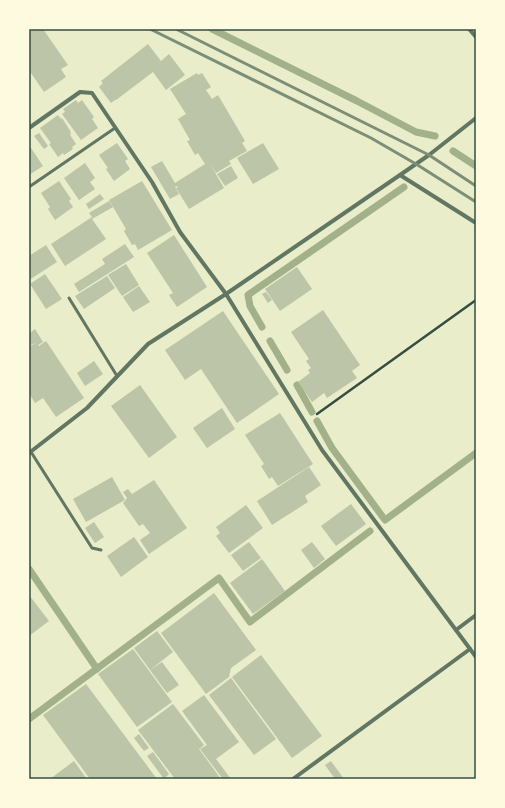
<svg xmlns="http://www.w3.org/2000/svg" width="505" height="808" viewBox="0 0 505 808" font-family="Arial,sans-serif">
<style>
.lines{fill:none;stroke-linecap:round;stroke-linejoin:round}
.stream{stroke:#a3b18a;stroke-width:7}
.building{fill:#bcc5a7}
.path{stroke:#344e41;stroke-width:2.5}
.service{stroke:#617663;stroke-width:3}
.minor{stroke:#617663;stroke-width:4}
.rail{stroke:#7c8e77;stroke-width:3}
.neatline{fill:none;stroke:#344e41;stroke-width:1.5}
</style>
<rect width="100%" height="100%" fill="#e9edc9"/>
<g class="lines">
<g class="stream">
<path d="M212 29 357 101 416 132 435 136"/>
<path d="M453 151 476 166"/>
<path d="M262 327 250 306 248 295 404 187"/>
<path d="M270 341 287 370"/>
<path d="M297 385 312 412"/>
<path d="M317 421 332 448 385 520 476 453"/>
<path d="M29 569 97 669"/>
<path d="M29 719 219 578 250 622 370 531"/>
</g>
</g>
<g class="building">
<path d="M29 29H43L68 65 61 69 66 77 44 92 31 73 29 74Z"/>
<path d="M148 44 161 61 169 54 185 75 166 90 153 72 116 100H115L111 103 99 87 103 83 101 81Z"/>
<path d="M197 73 198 75 202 73 211 87 206 90 212 99 218 95 245 141 242 143 247 151 229 161 231 164 216 173 209 162 224 188 189 209 176 188 178 187 177 186 175 187 179 194 170 199 151 167 162 161 175 183 205 164 198 153 195 155 187 141 190 140 178 119 186 114 170 89Z"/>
<path d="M76 100 78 103 82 100 94 117 92 119 98 128 81 140 62 114 65 112 63 109Z"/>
<path d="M58 115 61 119 62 118 71 132H70L71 134 70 135 76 144 72 147 73 149 64 155 63 153 58 157 49 144 51 143 40 128Z"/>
<path d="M39 133 48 146 44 149 34 136Z"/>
<path d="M117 143 128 159 125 161 130 169 114 181 106 169 108 168 99 155Z"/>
<path d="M263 143 279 169 253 184 237 158Z"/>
<path d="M29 145 43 166 29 175Z"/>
<path d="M85 163 95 178 90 182 95 189 79 200 64 178Z"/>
<path d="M231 166 238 178 225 186 217 174Z"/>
<path d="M59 181 71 199 69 201 73 207 55 220 48 209 50 207 41 193Z"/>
<path d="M142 181 172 230 138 250 135 244 132 245 124 231 126 229 109 200Z"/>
<path d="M100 194 104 199 89 209 86 204Z"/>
<path d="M109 201 113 207 92 219 106 239 65 266 51 244 92 217 89 213Z"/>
<path d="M174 235 207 287 177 307 169 295 173 293 147 253Z"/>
<path d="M125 244 134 257 79 292 74 284 105 264 102 259Z"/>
<path d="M46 245 57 262 29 280V256Z"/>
<path d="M126 264 139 285 122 296 108 275Z"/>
<path d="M297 267 312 289 280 311 265 289Z"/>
<path d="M45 274 62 299 46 309 30 284Z"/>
<path d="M107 276 115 288 84 309 75 296Z"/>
<path d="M139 286 150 302 133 312 123 297Z"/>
<path d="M266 292 272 300 268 303 262 294Z"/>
<path d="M323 310 360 365 352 371 357 378 327 398 324 393 312 402 298 382 310 373 308 370 311 368 306 361 309 359 291 332Z"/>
<path d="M223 311 279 394 237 423 201 369 185 380 165 350Z"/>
<path d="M35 329 43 342 38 345 39 346 46 341 84 398 56 417 43 398 35 403 29 393V347L37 342 29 346V331L30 333Z"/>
<path d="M94 361 103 374 85 386 77 373Z"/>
<path d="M140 385 177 437 149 458 111 406Z"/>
<path d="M222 408 235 429 207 448 193 428Z"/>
<path d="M280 413 313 464 278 486 272 477 269 479 261 466 264 464 245 435Z"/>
<path d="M309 467 321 485 305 496 308 502 272 525 257 501Z"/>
<path d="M112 477 125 500 86 522 73 499Z"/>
<path d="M154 480 187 528 149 554 140 540 150 533 143 524 139 526 123 503 126 500V499L127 498 123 492 128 489 132 494Z"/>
<path d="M351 504 366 524 336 546 321 526Z"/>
<path d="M246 505 263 528 229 553 216 536 220 533 216 527Z"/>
<path d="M94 522 104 537 95 543 85 528Z"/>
<path d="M134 537 148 557 121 577 107 556Z"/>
<path d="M249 542 261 558 243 571 231 555Z"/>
<path d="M312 542 325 559 314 568 301 550Z"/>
<path d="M262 559 285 591 253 614 230 583Z"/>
<path d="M214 593 256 650 231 668 229 677 206 694 161 633Z"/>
<path d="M29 595 49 621 29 636Z"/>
<path d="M157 631 173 652 150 670 134 648Z"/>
<path d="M133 649 172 702 137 727 98 674Z"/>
<path d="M261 655 322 736 292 758 232 677Z"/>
<path d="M162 662 179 685 167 693 150 670Z"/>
<path d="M231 678 276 739 254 755 209 695Z"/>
<path d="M86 684 157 779H90L43 715Z"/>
<path d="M204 695 239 742 216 759 231 779H223L200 749 207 745 182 711Z"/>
<path d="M173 704 204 745 199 749 221 779H175L138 730Z"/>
<path d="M139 734 149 748 144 751 134 738Z"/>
<path d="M153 752 169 774 164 779 147 756Z"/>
<path d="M74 761 86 778 85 779H50Z"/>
<path d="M331 761 344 779H335L325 765Z"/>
</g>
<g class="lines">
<path class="path" d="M317 414 476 300"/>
<g class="service">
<path d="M29 187 115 128"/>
<path d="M69 298 117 376"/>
<path d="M31 452 92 548 101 550"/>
</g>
<g class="minor">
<path d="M469 29 476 37"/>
<path d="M29 128 80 92 92 93 152 182 180 232 226 294 322 450 476 657"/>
<path d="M400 175 476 223"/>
<path d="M29 453 87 408 148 344 226 294 400 175 429 155 476 118"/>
<path d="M456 630 476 615"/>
<path d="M293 779 470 649"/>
</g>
<g class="rail">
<path d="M150 29 371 138 416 164 476 202"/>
<path d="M176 29 429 155 476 186"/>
</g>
</g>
<rect width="505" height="808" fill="none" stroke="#fefae0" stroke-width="60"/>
<rect x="30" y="30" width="445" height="748" class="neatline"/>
</svg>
